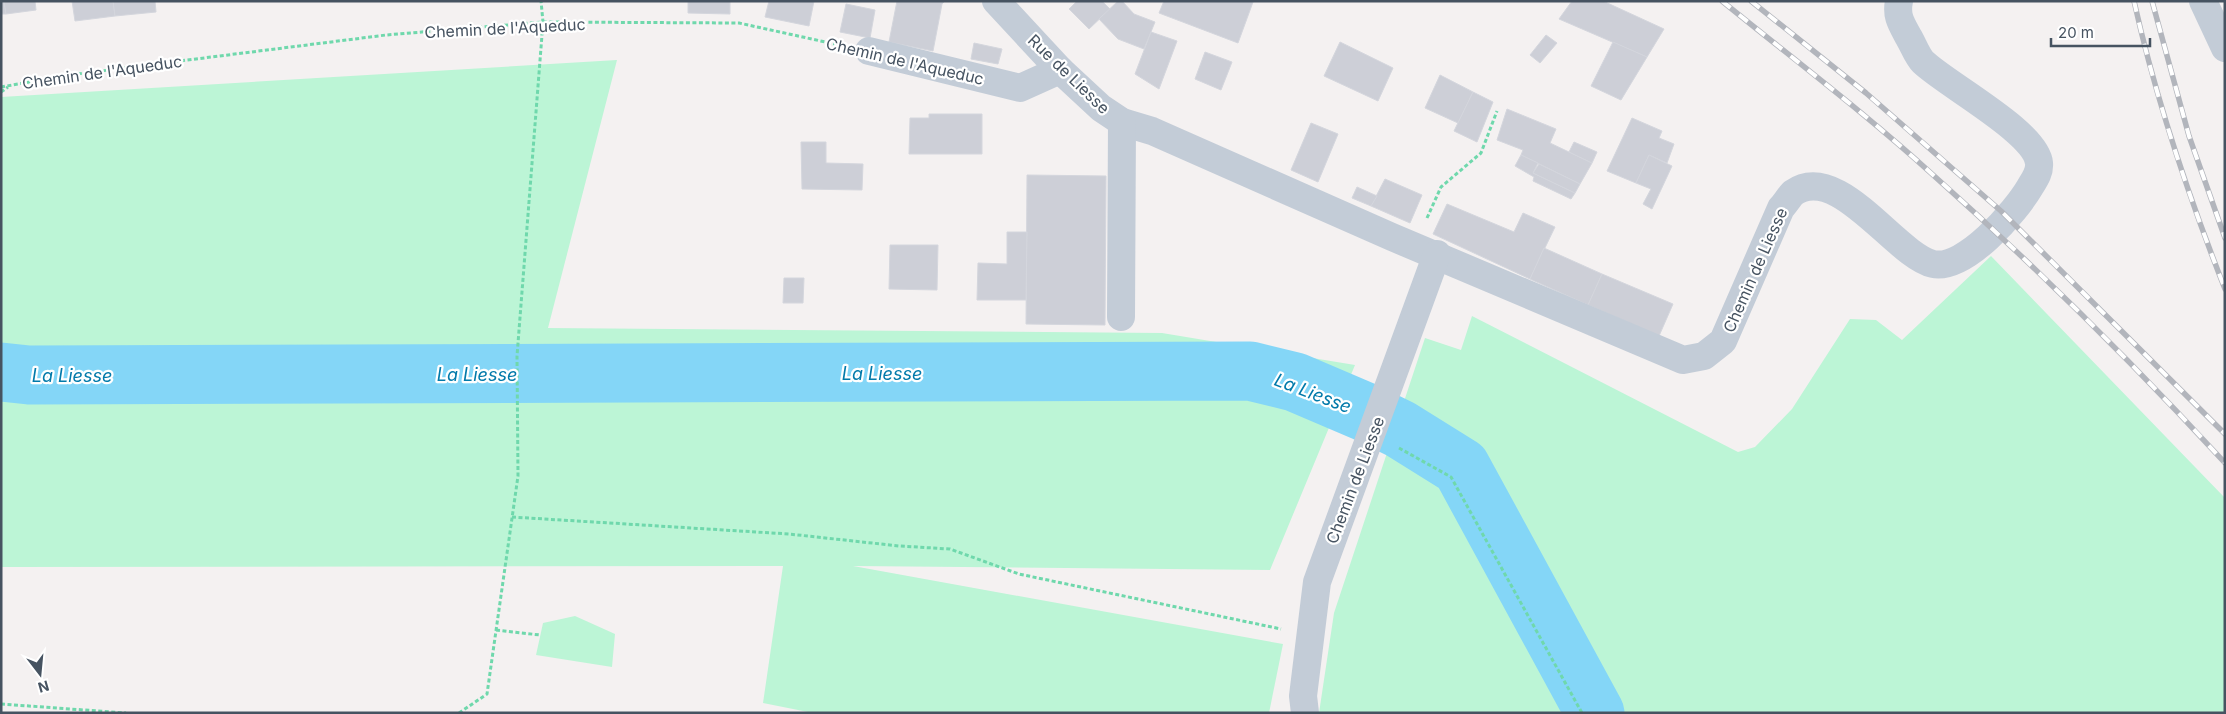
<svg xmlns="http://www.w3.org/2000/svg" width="2226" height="714" viewBox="0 0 2226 714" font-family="Inter,sans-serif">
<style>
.green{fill:#bcf5d6}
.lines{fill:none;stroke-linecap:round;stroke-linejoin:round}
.river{stroke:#84d6f7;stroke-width:59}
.building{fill:#cdcfd7;stroke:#d4d6dd}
.path{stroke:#6fd8ac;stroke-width:3;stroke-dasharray:4 2.5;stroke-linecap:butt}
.minor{stroke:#c3ccd7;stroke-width:28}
.rail-casing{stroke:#b2b5bc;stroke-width:5.5}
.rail{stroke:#fff;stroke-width:4;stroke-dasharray:11;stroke-linecap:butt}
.labels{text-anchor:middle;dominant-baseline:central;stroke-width:4.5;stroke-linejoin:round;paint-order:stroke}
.street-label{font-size:16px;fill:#465361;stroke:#fff}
.water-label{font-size:18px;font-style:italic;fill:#027aaa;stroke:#fff}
</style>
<rect width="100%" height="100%" fill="#f4f1f1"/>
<g class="green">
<path d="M617 60 548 328 1162 333 1355 365 1270 570 853 566 1283 644 1269 713H813L763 703 783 566 1 567V97Z"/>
<path d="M1991 256 2225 498V713H1319L1334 613 1425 338 1461 350 1472 316 1738 452 1755 447 1792 409 1850 319 1876 320 1902 340Z"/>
<path d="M575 616 615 634 612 667 536 655 543 623Z"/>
</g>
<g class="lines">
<path class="river" d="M1 372 29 375 1250 371 1295 382 1363 411 1400 429 1461 467 1595 713"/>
</g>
<g class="building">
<path d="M1 1H4L6 14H1Z"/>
<path d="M4 1H35L36 10 6 14Z"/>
<path d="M72 1H113L115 16 75 21Z"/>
<path d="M113 1H155L156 12 115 16Z"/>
<path d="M688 1H730V14L688 13Z"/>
<path d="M769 1H814L809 26 765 17Z"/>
<path d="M897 1H945L942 4 933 51 889 42Z"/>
<path d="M1077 1H1102L1110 9 1089 29 1069 9Z"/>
<path d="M1118 1H1122L1134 14 1155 22 1144 49 1118 39 1099 19Z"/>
<path d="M1164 1H1250L1253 2 1238 43 1159 13Z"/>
<path d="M1572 1H1603L1664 29 1647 57 1559 19Z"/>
<path d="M846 4 875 10 870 38 840 32Z"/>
<path d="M1151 32 1177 41 1159 89 1135 74Z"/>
<path d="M1546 35 1557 43 1540 63 1530 55Z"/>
<path d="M1340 42 1393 68 1378 101 1324 76Z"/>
<path d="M1613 42 1647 57 1621 100 1591 86Z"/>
<path d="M974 43 1002 49 998 64 971 59Z"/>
<path d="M1205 52 1232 62 1221 90 1195 79Z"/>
<path d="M1440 75 1473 92 1458 123 1425 108Z"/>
<path d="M1473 92 1493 102 1477 142 1454 131Z"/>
<path d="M1507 109 1556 129 1550 143 1592 163 1580 184 1521 155 1523 150 1497 140Z"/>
<path d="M929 114H982V154H909L910 118H929Z"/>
<path d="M1632 118 1662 131 1659 138 1674 144 1667 163 1649 155 1636 183 1607 171Z"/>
<path d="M1311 123 1338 134 1318 182 1291 170Z"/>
<path d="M801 142H826V163L863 164 862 190 802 189Z"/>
<path d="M1574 142 1597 152 1592 163 1569 152Z"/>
<path d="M1521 155 1538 163 1533 173 1575 193 1571 199 1533 181 1534 177 1515 166Z"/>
<path d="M1649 155 1672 166 1652 209 1643 204 1651 189 1636 183Z"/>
<path d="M1539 164 1580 184 1575 193 1533 173Z"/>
<path d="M1027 175 1106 176 1105 325 1026 324Z"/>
<path d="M1385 179 1422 195 1410 223 1371 206Z"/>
<path d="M1357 187 1377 196 1371 206 1352 198Z"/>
<path d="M1447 204 1514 232 1523 213 1555 227 1530 279 1433 234Z"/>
<path d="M1007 232H1027L1026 300H977L978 263 1007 264Z"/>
<path d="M890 245H938L937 290 889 289Z"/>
<path d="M1544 248 1602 274 1588 305 1530 279Z"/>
<path d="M1602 274 1673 304 1659 336 1588 305Z"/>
<path d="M784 278H804L803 303H783Z"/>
</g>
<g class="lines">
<g class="path">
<path d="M1 87 69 75 386 35 543 22 739 23 839 45"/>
<path d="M1 92 8 87"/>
<path d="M1427 218 1441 187 1481 153 1497 111"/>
<path d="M1399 448 1451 477 1582 713"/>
<path d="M512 517 789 534 899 546 950 549 1019 574 1281 629"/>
<path d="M496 630 540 635"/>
<path d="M1 704 126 713"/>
<path d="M459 713 487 694 518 476 517 356 543 22 541 1"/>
</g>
<g class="minor">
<path d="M996 1 1060 70 1101 108 1122 122 1152 131 1392 237 1683 360 1704 356 1723 341 1781 208C1785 204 1789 197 1793 193 1838 161 1895 255 1933 264 1965 271 2016 211 2030 187 2035 179 2040 172 2039 163 2036 132 1947 85 1923 62 1917 56 1913 44 1908 36 1901 23 1896 16 1899 1"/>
<path d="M2203 1 2225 48"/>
<path d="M869 51 1020 88 1060 70"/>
<path d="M1121 317 1122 122"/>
<path d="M1305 713 1303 696 1317 582 1437 254"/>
</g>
<g class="rail-casing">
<g id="rail">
<path d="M1722 1C1792 58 1865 113 1932 174 2034 265 2132 362 2225 463"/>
<path d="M1751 1 1866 93 2001 211 2225 434"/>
<path d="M2134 1C2156 100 2188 195 2225 289"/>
<path d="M2152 1 2189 136 2225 238"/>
</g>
</g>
<use href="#rail" class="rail"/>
</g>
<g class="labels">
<g class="street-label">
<text transform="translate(505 28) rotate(-3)">Chemin de l'Aqueduc</text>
<text transform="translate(905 61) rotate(13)">Chemin de l'Aqueduc</text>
<text transform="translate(102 72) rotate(-8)">Chemin de l'Aqueduc</text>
<text transform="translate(1069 74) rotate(44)">Rue de Liesse</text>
<text transform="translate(1755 270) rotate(-66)">Chemin de Liesse</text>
<text transform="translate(1355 480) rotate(-69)">Chemin de Liesse</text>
</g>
<g class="water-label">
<text x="882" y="373">La Liesse</text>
<text x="477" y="374">La Liesse</text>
<text x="72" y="375">La Liesse</text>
<text transform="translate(1313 393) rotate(21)">La Liesse</text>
</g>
</g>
<rect width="2226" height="714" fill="none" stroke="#465361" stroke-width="5"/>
<g transform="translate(40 674) rotate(164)" stroke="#ffffff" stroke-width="4" paint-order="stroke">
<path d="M0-4L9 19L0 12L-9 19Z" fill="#465361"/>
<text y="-8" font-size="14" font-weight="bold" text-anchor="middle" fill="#465361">N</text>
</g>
<path d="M2051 38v8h99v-8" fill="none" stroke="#465361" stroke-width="2.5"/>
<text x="2058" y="38" font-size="15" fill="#465361" stroke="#ffffff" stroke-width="4" paint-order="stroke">20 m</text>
</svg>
